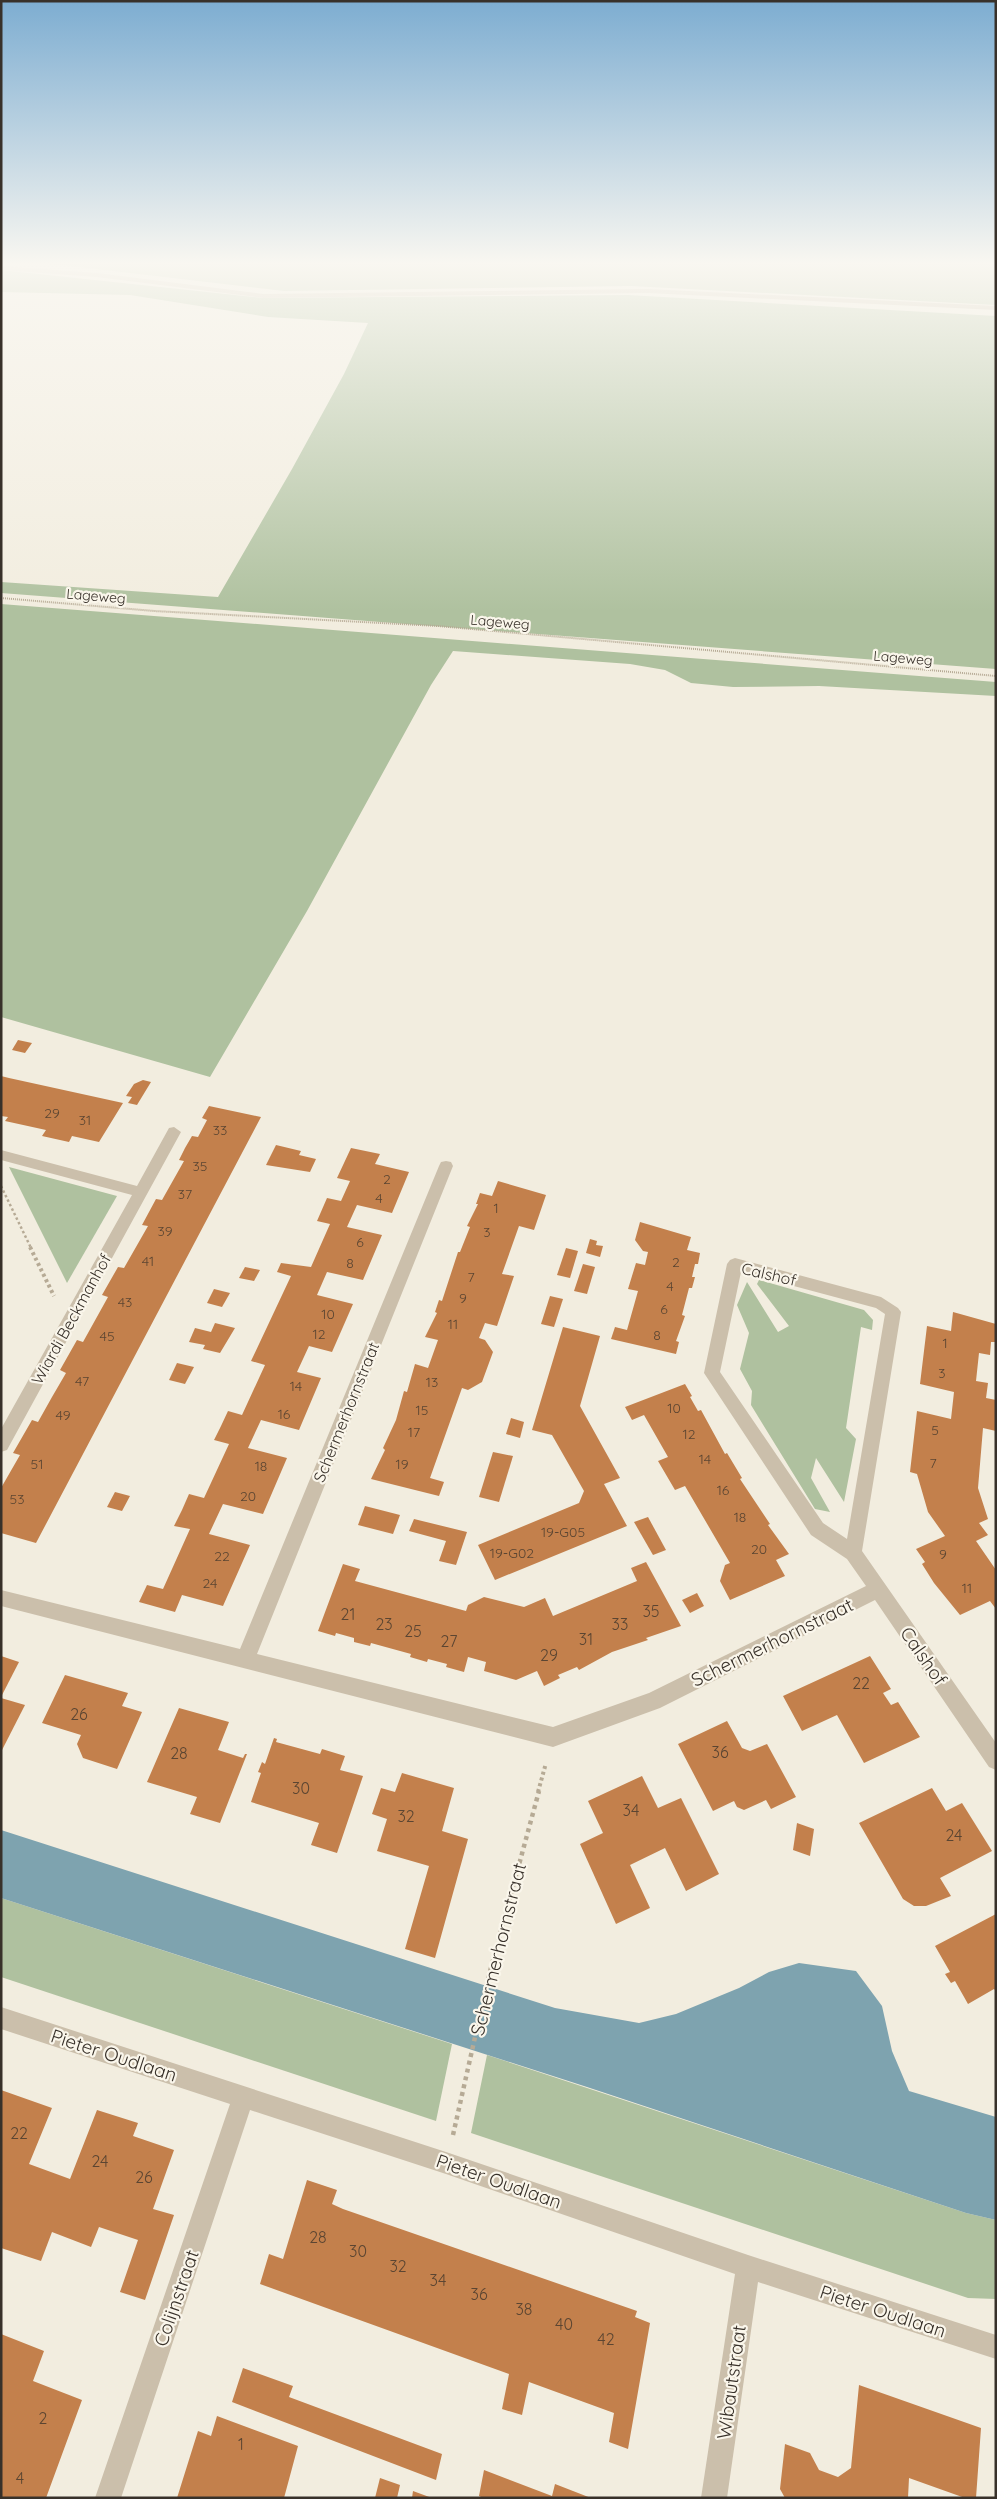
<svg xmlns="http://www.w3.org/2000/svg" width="997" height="2499" viewBox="0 0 997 2499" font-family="Quicksand,sans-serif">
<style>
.green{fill:#afc19f}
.water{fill:#7ea3af}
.building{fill:#c3804c}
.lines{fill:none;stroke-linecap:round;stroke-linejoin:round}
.path-far3{stroke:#b6aa95;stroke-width:2;stroke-dasharray:1 1;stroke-linecap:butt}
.path-far2{stroke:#b6aa95;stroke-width:2.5;stroke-dasharray:2.5 2.5;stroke-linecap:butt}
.path-far1{stroke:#b6aa95;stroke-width:4;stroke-dasharray:3 3;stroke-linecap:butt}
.path{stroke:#b6aa95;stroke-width:4.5;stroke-dasharray:4 4;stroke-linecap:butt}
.minor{fill:#cbbfab;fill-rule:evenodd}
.labels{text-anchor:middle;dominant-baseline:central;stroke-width:4.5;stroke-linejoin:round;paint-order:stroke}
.far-street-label{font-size:14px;fill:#38312a;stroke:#faf6eb}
.number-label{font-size:14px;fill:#5b4532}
.street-label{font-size:16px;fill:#38312a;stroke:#faf6eb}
.near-number-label{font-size:16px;fill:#5b4532}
.near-street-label{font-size:19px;fill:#38312a;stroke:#faf6eb}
</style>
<rect width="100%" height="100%" fill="#f2eddf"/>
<g class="green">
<path d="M10 262H996V305L631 286 284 291 62 265Z"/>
<path d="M1 270 263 298 628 295 996 316V669L1 593V582L218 597 292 469 344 374 368 323 268 317 130 295 1 292Z"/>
<path d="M1 604 996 682V696L819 686 733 687 691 683 665 670 630 664 453 651 431 685 307 911 210 1077 1 1017Z"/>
<path d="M9 1167 117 1196 67 1283Z"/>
<path d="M759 1280 864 1310 873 1320 872 1330 861 1327 846 1428 856 1439 844 1502 816 1458 811 1478 830 1512 815 1509 751 1405 752 1391 740 1369 749 1333 737 1305 747 1282 778 1332 789 1326 757 1284Z"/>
<path d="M1 1898 452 2044 436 2121 1 1977Z"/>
<path d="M487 2055 966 2213 996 2220V2299L968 2298 471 2133Z"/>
</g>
<path class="water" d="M1 1830 555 2008 639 2023 676 2014 739 1988 769 1972 799 1963 856 1971 882 2006 892 2051 909 2091 996 2117V2220L966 2213 587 2087 1 1898Z"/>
<g class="building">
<path d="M18 1040 32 1043 25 1053 12 1050Z"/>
<path d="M1 1076 9 1078 123 1103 99 1142 72 1136 69 1142 42 1136 46 1130 5 1121 8 1117 1 1116Z"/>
<path d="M143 1080 151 1082 137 1105 128 1103 132 1097 126 1096 134 1084Z"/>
<path d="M209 1106 261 1117 36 1543 1 1533V1488L20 1455 13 1453 32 1420 38 1422 52 1397 66 1373 60 1370 77 1340 83 1342 108 1297 102 1295 118 1267 124 1268 148 1226 142 1225 156 1199 162 1200 184 1161 179 1160 185 1148 192 1136 198 1137 207 1120 202 1118Z"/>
<path d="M276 1145 301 1151 299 1155 316 1159 310 1172 266 1165Z"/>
<path d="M351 1148 380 1154 375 1164 409 1172 392 1213 357 1205 347 1227 382 1235 363 1280 327 1272 317 1295 353 1304 332 1352 309 1346 297 1372 321 1378 299 1430 261 1420 248 1448 287 1458 263 1514 223 1504 209 1534 250 1545 223 1606 182 1595 175 1612 139 1602 147 1585 163 1589 190 1529 174 1526 182 1510 189 1494 204 1498 229 1444 214 1440 221 1426 228 1411 242 1415 265 1365 251 1361 291 1276 277 1272 281 1263 311 1267 330 1224 317 1221 327 1198 341 1201 350 1181 337 1178Z"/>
<path d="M498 1181 546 1195 534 1230 519 1226 502 1274 514 1276 497 1326 485 1323 479 1338 485 1340 493 1352 482 1382 468 1390 462 1388 430 1478 444 1482 439 1496 371 1479 385 1450 383 1448 396 1420 404 1391 407 1392 415 1364 428 1368 438 1340 425 1337 437 1313 435 1312 439 1300 442 1301 458 1252H460L470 1227 467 1226 478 1204H476L480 1193 492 1196Z"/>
<path d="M640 1222 691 1237 687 1250 700 1253 698 1264H695L692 1277H695L692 1288H689L682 1315 685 1316 676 1341 679 1342 676 1354 611 1339 615 1327 627 1330 638 1291 628 1289 636 1263 645 1265 648 1252 643 1251 635 1240Z"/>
<path d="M590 1239 597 1241 596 1245 603 1246 600 1257 586 1253Z"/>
<path d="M566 1248 578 1251 570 1278 557 1275Z"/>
<path d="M583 1264 595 1267 587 1294 574 1291Z"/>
<path d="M245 1267 260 1270 254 1281 239 1278Z"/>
<path d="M214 1289 230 1293 222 1307 207 1303Z"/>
<path d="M550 1296 563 1299 554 1327 541 1324Z"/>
<path d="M953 1312 996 1324V1342H991L990 1355 979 1353 976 1381 988 1383 986 1398 996 1400V1431L983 1428 978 1488 988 1519 979 1523 988 1535 976 1541 996 1570V1609L990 1601 960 1615 934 1583 922 1564 925 1562 916 1549 945 1536 928 1512 917 1474 910 1472 917 1411 951 1419 954 1392 920 1384 927 1326 951 1331Z"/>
<path d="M215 1323 235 1328 220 1353 203 1349 205 1345 189 1342 195 1328 211 1332Z"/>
<path d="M563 1327 600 1336 580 1406 620 1478 604 1484 627 1526 495 1580 478 1545 579 1503 584 1491 552 1435 532 1430Z"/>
<path d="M177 1363 194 1367 185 1384 169 1380Z"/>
<path d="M685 1384 692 1396 690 1397 698 1411 701 1410 725 1454 727 1453 742 1478 740 1479 770 1524 768 1525 789 1554 776 1560 785 1576 730 1600 720 1581 725 1565 730 1563 685 1486 675 1490 658 1461 668 1457 644 1415 632 1420 625 1407Z"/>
<path d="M511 1418 524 1422 520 1438 506 1434Z"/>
<path d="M493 1452 513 1456 499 1502 479 1497Z"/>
<path d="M115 1492 130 1496 122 1511 107 1507Z"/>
<path d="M365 1506 400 1515 393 1534 358 1525Z"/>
<path d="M648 1517 666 1550 653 1555 634 1522Z"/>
<path d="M414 1519 467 1532 456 1565 439 1561 446 1541 409 1531Z"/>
<path d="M646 1562 681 1626 646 1638 648 1640 612 1652 579 1670 577 1667 558 1675 560 1678 544 1686 537 1671 516 1680 484 1671 486 1662 468 1657 464 1672 446 1667 447 1664 428 1659 427 1662 410 1657 411 1654 371 1643 370 1646 354 1642V1638L336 1633 335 1636 318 1631 343 1564 360 1569 355 1581 466 1611 468 1605 484 1597 524 1607 545 1598 553 1616 637 1581 631 1568Z"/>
<path d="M697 1593 704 1606 690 1613 682 1600Z"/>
<path d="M1 1656 19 1662 1 1697Z"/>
<path d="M870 1656 891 1689 883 1693 891 1705 898 1702 920 1737 864 1763 837 1715 802 1731 783 1696Z"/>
<path d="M65 1675 128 1693 122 1706 142 1712 117 1769 83 1758 77 1744 81 1735 42 1723Z"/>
<path d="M1 1698 25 1705 1 1752Z"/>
<path d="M179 1708 229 1722 218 1750 243 1758 245 1754H247L220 1823 190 1814 197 1797 147 1782Z"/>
<path d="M727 1721 742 1748 750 1751 767 1744 796 1797 771 1809 766 1800 744 1810 737 1807 734 1801 713 1811 678 1744Z"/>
<path d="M274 1738 277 1739 276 1742 320 1754 322 1749 345 1756 340 1770 363 1776 337 1853 311 1845 319 1823 251 1802 261 1773 258 1772 262 1762 265 1764Z"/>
<path d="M402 1773 454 1788 442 1831 468 1839 435 1958 405 1949 429 1866 377 1851 387 1819 372 1814 381 1788 395 1792Z"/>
<path d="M642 1776 658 1808 681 1798 719 1874 686 1891 665 1848 630 1865 650 1908 616 1924 580 1844 603 1833 588 1801Z"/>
<path d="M932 1788 946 1811 962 1803 992 1851 940 1878 951 1896 926 1906H914L903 1899 899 1892 859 1823Z"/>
<path d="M797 1823 814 1829 810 1856 793 1850Z"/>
<path d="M996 1914V1991L994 1989 968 2004 955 1981 951 1983 945 1974 950 1972 935 1946Z"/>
<path d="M1 2090 52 2108 29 2164 70 2179 97 2110 138 2123 133 2136 174 2150 153 2209 174 2215 145 2300 120 2292 138 2240 99 2227 91 2247 52 2232 41 2261 1 2248Z"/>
<path d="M307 2180 337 2190 332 2204 343 2209 637 2311 635 2317 650 2323 628 2449 609 2442 614 2413 529 2382 522 2415 502 2409 509 2374 260 2284 269 2254 283 2259Z"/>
<path d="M1 2334 44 2351 33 2381 82 2400 46 2498H1Z"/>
<path d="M243 2368 293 2386 289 2397 442 2454 436 2480 232 2402Z"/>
<path d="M859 2385 981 2428 976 2498H965L909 2478 908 2498H785L780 2489 785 2444 810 2453 819 2470 838 2477 851 2468Z"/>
<path d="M217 2416 298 2446 284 2498H177L198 2431 211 2436Z"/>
<path d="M484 2470 552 2496 555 2484 591 2498H483L479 2496Z"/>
<path d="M380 2478 400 2485 397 2498H375Z"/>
<path d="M413 2491 432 2498H412Z"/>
</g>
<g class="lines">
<path class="path-far3" d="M1 598 154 611 438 626 996 676"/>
<path class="path-far2" d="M1 1186 31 1248"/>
<g class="path-far1">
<path d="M30 1247 54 1296"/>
<path d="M538 1792 546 1763"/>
</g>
<path class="path" d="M453 2135 489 1975 539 1791"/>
<g class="minor">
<path d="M1 266 97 273 263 294 648 289 996 306V310L648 293 263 298 97 277 1 270Z"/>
<path d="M174 1127 181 1132 7 1450 1 1452V1429L132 1195 1 1160V1150L137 1186 169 1128Z"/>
<path d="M446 1161 451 1162 453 1166 257 1654 553 1727 649 1693 866 1586 847 1559 811 1535 704 1373 727 1264 730 1260 735 1258 881 1297 898 1308 901 1312 862 1551 996 1743V1770L989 1767 875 1600 660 1708 553 1747 1 1606V1590L240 1649 439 1166 441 1162ZM741 1272 876 1308 885 1314 847 1539 823 1523 720 1372Z"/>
<path d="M1 2007 446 2152 748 2255 996 2335V2359L758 2282 727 2498H701L735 2274 446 2174 250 2110 121 2498H95L230 2104 1 2029Z"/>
</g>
</g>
<linearGradient id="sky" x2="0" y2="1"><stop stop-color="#7dadd1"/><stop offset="0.43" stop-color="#f9f7f1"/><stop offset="1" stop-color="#f9f7f1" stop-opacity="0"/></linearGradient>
<rect width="997" height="612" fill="url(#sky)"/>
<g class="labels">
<g class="far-street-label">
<text transform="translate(96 596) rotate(5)">Lageweg</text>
<text transform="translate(500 622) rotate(5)">Lageweg</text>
<text transform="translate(903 658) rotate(5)">Lageweg</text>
</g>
<g class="number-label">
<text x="52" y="1113">29</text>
<text x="85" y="1120">31</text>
<text x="220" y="1130">33</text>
<text x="200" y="1166">35</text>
<text x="387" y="1179">2</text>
<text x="185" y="1194">37</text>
<text x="379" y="1198">4</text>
<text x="496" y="1208">1</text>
<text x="165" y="1231">39</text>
<text x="487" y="1232">3</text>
<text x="360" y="1242">6</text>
<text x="148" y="1261">41</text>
<text x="676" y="1262">2</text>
<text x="350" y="1263">8</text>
<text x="471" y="1277">7</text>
<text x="670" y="1286">4</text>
<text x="463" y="1298">9</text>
<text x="125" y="1302">43</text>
<text x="664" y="1309">6</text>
<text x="328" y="1314">10</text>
<text x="453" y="1324">11</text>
<text x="319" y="1334">12</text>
<text x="657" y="1335">8</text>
<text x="107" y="1336">45</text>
<text x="945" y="1343">1</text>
<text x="942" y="1373">3</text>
<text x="82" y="1381">47</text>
<text x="432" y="1382">13</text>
<text x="296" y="1386">14</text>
<text x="674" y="1408">10</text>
<text x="422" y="1410">15</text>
<text x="284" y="1414">16</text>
<text x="63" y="1415">49</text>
<text x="935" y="1430">5</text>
<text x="414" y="1432">17</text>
<text x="689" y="1434">12</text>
<text x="705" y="1459">14</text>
<text x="933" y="1463">7</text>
<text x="37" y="1464">51</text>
<text x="402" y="1464">19</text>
<text x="261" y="1466">18</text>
<text x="723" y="1490">16</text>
<text x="248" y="1496">20</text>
<text x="17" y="1499">53</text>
<text x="740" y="1517">18</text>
<text x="563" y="1532">19-G05</text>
<text x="759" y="1549">20</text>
<text x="512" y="1553">19-G02</text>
<text x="943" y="1554">9</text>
<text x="222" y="1556">22</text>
<text x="210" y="1583">24</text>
<text x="967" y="1588">11</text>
</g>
<g class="street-label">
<text transform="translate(769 1274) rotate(13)">Calshof</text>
<text transform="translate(71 1319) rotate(-61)">Wiardi Beckmanhof</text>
<text transform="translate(346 1412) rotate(-68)">Schermerhornstraat</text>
</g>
<g class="near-number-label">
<text x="651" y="1611">35</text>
<text x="348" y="1614">21</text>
<text x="384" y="1624">23</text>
<text x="620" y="1624">33</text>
<text x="413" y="1631">25</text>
<text x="586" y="1639">31</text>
<text x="449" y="1641">27</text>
<text x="549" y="1655">29</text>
<text x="861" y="1683">22</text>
<text x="79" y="1714">26</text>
<text x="720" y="1752">36</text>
<text x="179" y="1753">28</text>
<text x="301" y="1788">30</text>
<text x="631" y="1810">34</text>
<text x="406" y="1816">32</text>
<text x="954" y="1835">24</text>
<text x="19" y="2133">22</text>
<text x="100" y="2161">24</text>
<text x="144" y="2177">26</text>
<text x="318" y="2237">28</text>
<text x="358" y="2251">30</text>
<text x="398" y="2266">32</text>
<text x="438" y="2280">34</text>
<text x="479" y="2294">36</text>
<text x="524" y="2309">38</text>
<text x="564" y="2324">40</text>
<text x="606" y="2339">42</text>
<text x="43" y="2418">2</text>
<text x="241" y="2444">1</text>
<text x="20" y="2478">4</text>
</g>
<g class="near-street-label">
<text transform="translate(772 1642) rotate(-26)">Schermerhornstraat</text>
<text transform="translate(924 1656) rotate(55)">Calshof</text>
<text transform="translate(498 1949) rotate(-76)">Schermerhornstraat</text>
<text transform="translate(114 2055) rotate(18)">Pieter Oudlaan</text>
<text transform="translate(499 2181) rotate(19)">Pieter Oudlaan</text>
<text transform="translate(176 2298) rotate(-71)">Colijnstraat</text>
<text transform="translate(883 2311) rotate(18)">Pieter Oudlaan</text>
<text transform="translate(731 2382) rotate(-82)">Wibautstraat</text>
</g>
</g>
<rect width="997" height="2499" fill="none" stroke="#38312a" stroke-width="5"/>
</svg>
